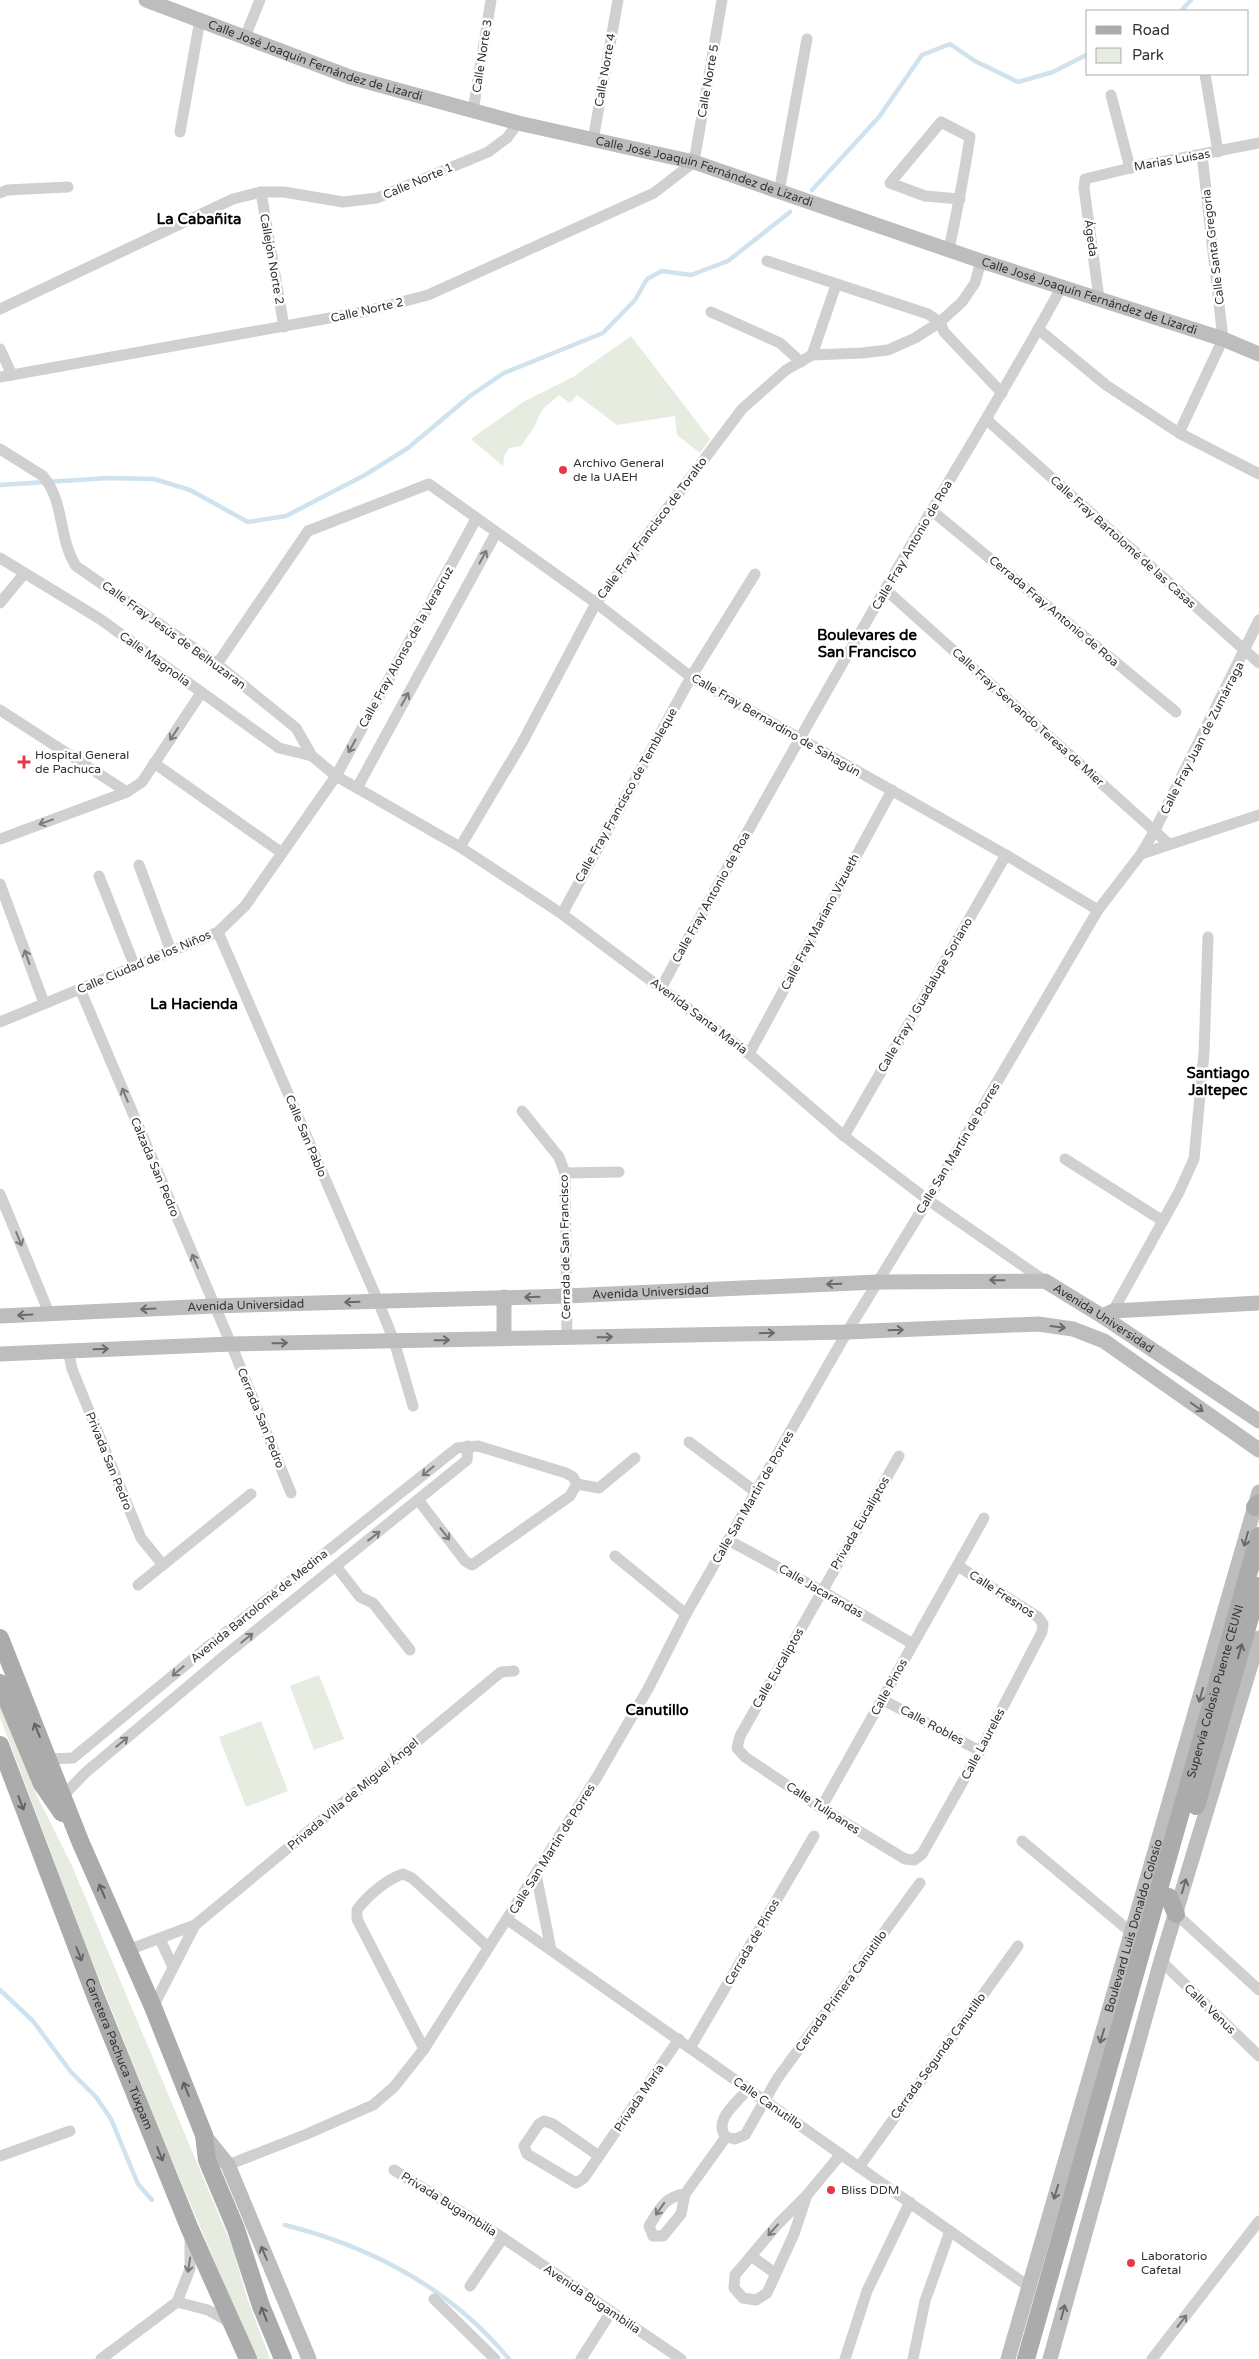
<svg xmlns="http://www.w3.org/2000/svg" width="1259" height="2359" viewBox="0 0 1259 2359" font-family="'Varela Round',sans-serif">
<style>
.green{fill:#e6ecdf}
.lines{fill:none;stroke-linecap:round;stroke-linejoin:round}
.stream{stroke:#cfe2ee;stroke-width:4.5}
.street{stroke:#d0d0d0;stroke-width:11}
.secondary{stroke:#bdbdbd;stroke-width:15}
.primary{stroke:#ababab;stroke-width:18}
.oneway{stroke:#7a7a7a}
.oneway2{stroke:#6a6a6a}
.oneway3{stroke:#636363}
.poi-dot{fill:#e63946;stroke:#fff;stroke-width:2}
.labels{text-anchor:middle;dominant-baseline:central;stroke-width:5;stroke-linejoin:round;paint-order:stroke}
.street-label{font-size:12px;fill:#333;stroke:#fff}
.poi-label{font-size:12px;fill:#333;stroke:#fff;text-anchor:start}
.quarter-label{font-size:15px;font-weight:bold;fill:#000;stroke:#fff}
</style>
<rect width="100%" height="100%" fill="#fff"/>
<g class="green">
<path d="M631 336 710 439 700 453 677 435 675 416 617 425 577 395 570 403 559 395 542 410 533 429 521 446 509 448 504 456 503 466 471 439 523 402 573 377Z"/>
<path d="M319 1675 344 1739 314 1750 290 1686Z"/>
<path d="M0 1701 37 1796 72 1866 232 2246 247 2298 270 2359H256L169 2153 85 1943 0 1717Z"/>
<path d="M261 1721 288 1791 246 1807 219 1737Z"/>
</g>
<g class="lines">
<g class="stream">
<path d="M1181 11 1191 0"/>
<path d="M812 190 879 117 922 55 950 44 975 61 1018 82 1053 72 1088 54"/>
<path d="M0 485 108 478 154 479 190 490 248 522 286 516 365 475 408 448 470 396 504 373 603 333 635 300 647 279 662 271 691 275 728 261 790 212"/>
<path d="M0 1990 33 2021 71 2072 96 2097 111 2119 138 2184 152 2200"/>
<path d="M285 2225C372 2247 451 2289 509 2359"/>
</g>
<g class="street">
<path d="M245 37 260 0"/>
<path d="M1205 74 1218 152"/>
<path d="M1111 95 1130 168"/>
<path d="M473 111 491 0"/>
<path d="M180 132 200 20"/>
<path d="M593 140 618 0"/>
<path d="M261 192 284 327"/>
<path d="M779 192 807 39"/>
<path d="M0 193 7 190 68 187"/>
<path d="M949 249C957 212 964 175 970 137L941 122 890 183 925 196 960 199"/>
<path d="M767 261 928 314 940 322 944 332 1002 393"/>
<path d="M1099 298 1084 188 1085 179 1130 168 1259 143"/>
<path d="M0 309 233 199 261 192H284L343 202 377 198 488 152 507 138 518 123"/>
<path d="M711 312 780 343 801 362"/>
<path d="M1038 329 1106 385 1179 433 1259 474"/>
<path d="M0 349 12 375"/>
<path d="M812 355 836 285"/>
<path d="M0 377 363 312 428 295 654 193 694 162 722 0"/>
<path d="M987 420 1259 663"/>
<path d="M1179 433 1223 339 1202 155"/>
<path d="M0 449 43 476C65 502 58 538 76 566L217 664 296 728 312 756 336 776 460 847 562 914 749 1054 844 1136 928 1200 1045 1281"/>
<path d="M931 510 1176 712"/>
<path d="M0 558 100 619 279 748 312 756"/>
<path d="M886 590 1169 844"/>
<path d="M0 603 24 574"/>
<path d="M217 664 308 531 429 484 596 603 691 677 1006 855 1098 910"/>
<path d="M0 710 127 792"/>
<path d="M154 763 282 853"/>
<path d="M357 788 496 533"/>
<path d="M0 839 127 792 142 782 201 693"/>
<path d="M460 847 522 743 596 603 742 409 786 370 812 355 862 353 888 350 915 338 940 322 962 302 975 283 981 261"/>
<path d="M1141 854 1259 815"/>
<path d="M139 865 171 951"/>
<path d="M99 876 135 967"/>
<path d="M0 884 44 1003"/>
<path d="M562 914 691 677 755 574"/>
<path d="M218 932 378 1301 394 1341 413 1406"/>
<path d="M661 988C749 828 838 668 931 511 976 436 1021 362 1062 286"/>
<path d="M80 989 231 1344 291 1493"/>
<path d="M0 1022 218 932 245 906 336 776 476 519"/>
<path d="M749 1054 892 790"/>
<path d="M522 1111 559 1157 565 1173 567 1337"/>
<path d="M844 1136 1006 855"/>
<path d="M1065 1159 1163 1221"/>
<path d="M565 1173 619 1172"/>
<path d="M0 1194 49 1313"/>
<path d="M1113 1311 1179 1192 1194 1159 1204 1053 1208 937"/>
<path d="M68 1350 72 1369 141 1538 163 1565"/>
<path d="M689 1442 756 1492"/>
<path d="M899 1456 740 1736 737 1748 745 1757 821 1808 905 1859 914 1860 922 1854 980 1751 1042 1632 1043 1624 1038 1617 958 1566"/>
<path d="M577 1484 599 1488 635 1458"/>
<path d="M728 1540 822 1591 913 1644"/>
<path d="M615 1556 686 1614"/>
<path d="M336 1566 360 1597 373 1603 410 1650"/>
<path d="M138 1585 251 1494"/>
<path d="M883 1700 980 1751"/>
<path d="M48 1759 73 1758 211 1644 457 1448 478 1446 566 1473 573 1477 577 1484 570 1496 472 1565 465 1561 419 1501"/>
<path d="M63 1796 85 1773 223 1657 467 1460 468 1446"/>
<path d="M821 1808 984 1518"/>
<path d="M1022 1841 1133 1934"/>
<path d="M536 1874 551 1950"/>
<path d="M1176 1914 1259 1990"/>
<path d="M508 1920 1028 2286"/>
<path d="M160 1939 173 1967"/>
<path d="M128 1950 195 1925 501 1672 514 1671"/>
<path d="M1161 1961 1259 2056"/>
<path d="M153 2007 195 1925"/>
<path d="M690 2048 814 1836"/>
<path d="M424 2049 357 1919V1910C367 1896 387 1879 403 1874L412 1878 488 1947"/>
<path d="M748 2089C738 2102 712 2120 726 2137L735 2139 745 2135 777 2079 920 1883"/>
<path d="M0 2156 70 2131"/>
<path d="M599 2156 553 2124 544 2121 539 2124 524 2146 527 2154 576 2183 584 2178 679 2039"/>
<path d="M228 2165 307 2134 373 2105 394 2087 424 2049 597 1777 649 1687 686 1614 847 1332 928 1200 1098 910 1141 854 1155 830 1259 620"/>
<path d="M859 2167 1018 1946"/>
<path d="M394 2170 503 2238 681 2359"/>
<path d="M685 2194C664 2197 660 2209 649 2226L653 2236H663L681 2214 685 2194 726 2137"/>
<path d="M807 2195 794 2234 767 2293 756 2300 743 2298 734 2288 735 2275 778 2224 807 2195 841 2154"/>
<path d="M751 2256 775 2273"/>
<path d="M470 2286 503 2238"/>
<path d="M434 2299 495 2359"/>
<path d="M177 2302 208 2310 231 2323"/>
<path d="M101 2359 177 2302 190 2269V2239"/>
<path d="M581 2359 611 2312"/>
<path d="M845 2359 867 2291 910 2202"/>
<path d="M913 2359 925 2301 950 2231"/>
<path d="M1152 2359 1259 2221"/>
</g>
<g class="secondary">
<path id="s1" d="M146 0 350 77 518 123 694 162 981 261 1223 339 1259 354"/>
<path d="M504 1297V1338"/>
<path id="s2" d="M0 1316 214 1306 566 1296 877 1282 1045 1281 1102 1316 1259 1421"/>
<path d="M1102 1316 1113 1311 1259 1303"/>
<path d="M0 1354 231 1344 847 1332 1038 1324 1073 1329 1104 1341 1259 1450"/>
<path d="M204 2135 228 2165 309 2359"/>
<path id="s3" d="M1008 2359 1259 1492"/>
<path d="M1050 2359 1161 1961 1259 1638"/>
</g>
<g class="primary">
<path d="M1255 1507 1259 1503"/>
<path d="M0 1638 80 1841 153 2007 204 2135 207 2160 236 2229 261 2306 283 2359"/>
<path d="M0 1683 42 1784 62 1813"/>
<path id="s4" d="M0 1745 95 1995 189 2227 248 2359"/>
<path d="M1196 1806 1259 1586"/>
<path d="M1169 1897 1176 1914"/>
<path id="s5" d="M1026 2359 1259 1536"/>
</g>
</g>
<defs><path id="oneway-shaft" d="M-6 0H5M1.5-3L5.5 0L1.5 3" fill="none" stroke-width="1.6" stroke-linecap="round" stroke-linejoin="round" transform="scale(1.25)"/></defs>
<g class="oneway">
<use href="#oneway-shaft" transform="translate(483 557) rotate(-61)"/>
<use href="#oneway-shaft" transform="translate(405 699) rotate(-61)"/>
<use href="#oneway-shaft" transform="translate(174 734) rotate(124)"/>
<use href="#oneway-shaft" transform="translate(352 746) rotate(119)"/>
<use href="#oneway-shaft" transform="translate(46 822) rotate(160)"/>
<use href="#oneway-shaft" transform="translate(27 957) rotate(-110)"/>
<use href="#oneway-shaft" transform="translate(125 1095) rotate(-113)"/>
<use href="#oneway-shaft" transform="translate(19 1239) rotate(68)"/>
<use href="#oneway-shaft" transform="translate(195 1261) rotate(-113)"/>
<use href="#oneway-shaft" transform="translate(428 1471) rotate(141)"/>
<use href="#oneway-shaft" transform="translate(445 1534) rotate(52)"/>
<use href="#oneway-shaft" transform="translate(374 1536) rotate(-38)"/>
<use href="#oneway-shaft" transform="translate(247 1638) rotate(-39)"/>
<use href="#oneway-shaft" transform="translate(178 1671) rotate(140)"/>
<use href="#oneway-shaft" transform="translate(122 1742) rotate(-40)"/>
<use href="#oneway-shaft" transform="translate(660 2209) rotate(125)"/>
<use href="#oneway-shaft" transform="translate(773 2230) rotate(131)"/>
<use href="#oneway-shaft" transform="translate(189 2265) rotate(99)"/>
<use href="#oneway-shaft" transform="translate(1182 2321) rotate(-52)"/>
</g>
<g class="oneway2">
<use href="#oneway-shaft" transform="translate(997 1280) rotate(-179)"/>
<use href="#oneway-shaft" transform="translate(834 1284) rotate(178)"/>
<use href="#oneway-shaft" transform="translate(532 1297) rotate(178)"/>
<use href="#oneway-shaft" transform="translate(352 1302) rotate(178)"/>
<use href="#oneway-shaft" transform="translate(148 1309) rotate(177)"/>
<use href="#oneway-shaft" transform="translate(25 1315) rotate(177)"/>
<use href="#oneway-shaft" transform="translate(1058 1327) rotate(7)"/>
<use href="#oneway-shaft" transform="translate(896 1330) rotate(-2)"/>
<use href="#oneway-shaft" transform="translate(767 1333) rotate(-1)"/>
<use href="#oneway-shaft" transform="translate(605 1337) rotate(-1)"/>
<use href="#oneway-shaft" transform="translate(442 1340) rotate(-1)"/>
<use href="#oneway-shaft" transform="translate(280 1343) rotate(-1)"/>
<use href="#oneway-shaft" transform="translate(101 1349) rotate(-2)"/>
<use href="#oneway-shaft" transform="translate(1197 1407) rotate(35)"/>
<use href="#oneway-shaft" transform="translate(1246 1539) rotate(106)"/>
<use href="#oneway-shaft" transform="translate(1201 1695) rotate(106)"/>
<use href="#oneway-shaft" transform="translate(1184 1886) rotate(-73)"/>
<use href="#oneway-shaft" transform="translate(1102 2036) rotate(107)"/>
<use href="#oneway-shaft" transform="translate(1056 2192) rotate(107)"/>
<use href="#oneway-shaft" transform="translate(264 2253) rotate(-113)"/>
<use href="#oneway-shaft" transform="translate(1063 2312) rotate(-75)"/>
</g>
<g class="oneway3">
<use href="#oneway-shaft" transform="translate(1240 1651) rotate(-74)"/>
<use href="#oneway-shaft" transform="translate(37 1730) rotate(-112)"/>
<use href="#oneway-shaft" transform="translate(21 1803) rotate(69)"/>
<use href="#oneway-shaft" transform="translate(102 1891) rotate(-113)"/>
<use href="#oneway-shaft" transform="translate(79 1954) rotate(69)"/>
<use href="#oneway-shaft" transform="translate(186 2089) rotate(-112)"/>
<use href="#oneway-shaft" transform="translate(160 2154) rotate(68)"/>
<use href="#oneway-shaft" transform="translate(264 2314) rotate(-112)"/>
</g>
<g class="poi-dot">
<circle cx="563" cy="470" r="5"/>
<path d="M21.5 754.5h5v5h5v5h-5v5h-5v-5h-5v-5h5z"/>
<circle cx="831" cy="2190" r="5"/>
<circle cx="1131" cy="2263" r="5"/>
</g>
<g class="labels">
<g class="street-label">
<text transform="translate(482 56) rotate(-81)">Calle Norte 3</text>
<text stroke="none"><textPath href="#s1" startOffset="180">Calle José Joaquín Fernández de Lizardi</textPath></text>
<text transform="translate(605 70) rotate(-80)">Calle Norte 4</text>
<text transform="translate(708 81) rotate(-80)">Calle Norte 5</text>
<text transform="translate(1172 160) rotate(-10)">Marias Luisas</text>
<text stroke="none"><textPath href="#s1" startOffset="585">Calle José Joaquín Fernández de Lizardi</textPath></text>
<text transform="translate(418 181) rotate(-23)">Calle Norte 1</text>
<text transform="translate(1091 238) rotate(82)">Ágeda</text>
<text transform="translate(1213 247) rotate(-97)">Calle Santa Gregoria</text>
<text transform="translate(272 259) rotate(80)">Callejón Norte 2</text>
<text stroke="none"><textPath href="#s1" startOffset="990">Calle José Joaquín Fernández de Lizardi</textPath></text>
<text transform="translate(367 310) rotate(-13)">Calle Norte 2</text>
<text transform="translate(652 528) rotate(-53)">Calle Fray Francisco de Toralto</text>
<text transform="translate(1123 542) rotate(42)">Calle Fray Bartolomé de las Casas</text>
<text transform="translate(912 545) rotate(-60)">Calle Fray Antonio de Roa</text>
<text transform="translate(1054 611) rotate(40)">Cerrada Fray Antonio de Roa</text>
<text transform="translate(174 635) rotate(36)">Calle Fray Jesús de Belhuzaran</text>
<text transform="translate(406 647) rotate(-61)">Calle Fray Alonso de la Veracruz</text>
<text transform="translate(155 659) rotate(36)">Calle Magnolia</text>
<text transform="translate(1028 717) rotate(42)">Calle Fray Servando Teresa de Mier</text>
<text transform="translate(776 725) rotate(30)">Calle Fray Bernardino de Sahagún</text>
<text transform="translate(1202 738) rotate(-63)">Calle Fray Juan de Zumárraga</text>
<text transform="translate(626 795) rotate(-61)">Calle Fray Francisco de Tembleque</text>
<text transform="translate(711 897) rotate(-61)">Calle Fray Antonio de Roa</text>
<text transform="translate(820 922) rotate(-62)">Calle Fray Mariano Vizueth</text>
<text transform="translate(144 962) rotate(-23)">Calle Ciudad de los Niños</text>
<text transform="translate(925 995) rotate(-60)">Calle Fray J Guadalupe Soriano</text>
<text transform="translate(699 1016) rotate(37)">Avenida Santa María</text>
<text transform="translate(306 1136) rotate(67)">Calle San Pablo</text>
<text transform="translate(958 1148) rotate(-59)">Calle San Martin de Porres</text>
<text transform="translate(155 1167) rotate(67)">Calzada San Pedro</text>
<text transform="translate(565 1247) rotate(-91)">Cerrada de San Francisco</text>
<text stroke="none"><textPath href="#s2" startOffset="651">Avenida Universidad</textPath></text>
<text stroke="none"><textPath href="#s2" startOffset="246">Avenida Universidad</textPath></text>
<text stroke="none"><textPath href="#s2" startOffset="1115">Avenida Universidad</textPath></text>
<text transform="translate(261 1418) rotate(68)">Cerrada San Pedro</text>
<text transform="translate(109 1461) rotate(68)">Privada San Pedro</text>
<text transform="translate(753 1497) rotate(-60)">Calle San Martin de Porres</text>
<text transform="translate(860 1523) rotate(-60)">Privada Eucaliptos</text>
<text transform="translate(821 1591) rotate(30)">Calle Jacarandas</text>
<text transform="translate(1002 1594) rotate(33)">Calle Fresnos</text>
<text transform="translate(259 1606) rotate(-39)">Avenida Bartolomé de Medina</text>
<text transform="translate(778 1668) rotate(-60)">Calle Eucaliptos</text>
<text transform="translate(889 1687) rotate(-61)">Calle Pinos</text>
<text stroke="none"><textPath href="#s5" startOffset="694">Supervía Colosio Puente CEUNI</textPath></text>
<text transform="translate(932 1725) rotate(28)">Calle Robles</text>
<text transform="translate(983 1744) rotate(-62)">Calle Laureles</text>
<text transform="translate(353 1794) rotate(-40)">Privada Villa de Miguel Ángel</text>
<text transform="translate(823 1808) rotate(33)">Calle Tulipanes</text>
<text transform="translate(552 1849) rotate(-58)">Calle San Martin de Porres</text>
<text stroke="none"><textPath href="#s3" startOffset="451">Boulevard Luis Donaldo Colosio</textPath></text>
<text transform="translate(752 1942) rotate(-60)">Cerrada de Pinos</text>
<text transform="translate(841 1991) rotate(-54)">Cerrada Primera Canutillo</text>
<text transform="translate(1210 2009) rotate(44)">Calle Venus</text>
<text stroke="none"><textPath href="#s4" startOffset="331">Carretera Pachuca - Túxpam</textPath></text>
<text transform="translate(938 2056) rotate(-54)">Cerrada Segunda Canutillo</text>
<text transform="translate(639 2098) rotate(-56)">Privada María</text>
<text transform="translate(768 2103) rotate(35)">Calle Canutillo</text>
<text transform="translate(449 2204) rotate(32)">Privada Bugambilia</text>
<text transform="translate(592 2299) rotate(34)">Avenida Bugambilia</text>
</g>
<g class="poi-label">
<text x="573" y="463">Archivo General<tspan x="573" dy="14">de la UAEH</tspan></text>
<text x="35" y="755">Hospital General<tspan x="35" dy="14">de Pachuca</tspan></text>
<text x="841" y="2190">Bliss DDM</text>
<text x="1141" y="2256">Laboratorio<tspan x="1141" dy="14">Cafetal</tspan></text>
</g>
<g class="quarter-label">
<text x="199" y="219">La Cabañita</text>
<text x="867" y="635">Boulevares de<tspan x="867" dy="17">San Francisco</tspan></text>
<text x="194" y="1004">La Hacienda</text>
<text x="1218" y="1073">Santiago<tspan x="1218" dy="17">Jaltepec</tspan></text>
<text x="657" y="1710">Canutillo</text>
</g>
</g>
<rect x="1086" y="10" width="162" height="65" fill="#ffffff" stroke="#adadad"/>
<rect x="1096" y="26" width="25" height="8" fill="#ababab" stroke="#adadad"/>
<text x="1132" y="35" font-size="15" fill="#333333">Road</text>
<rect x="1096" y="48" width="25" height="15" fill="#e6ecdf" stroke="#adadad"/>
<text x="1132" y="60" font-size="15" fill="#333333">Park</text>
</svg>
